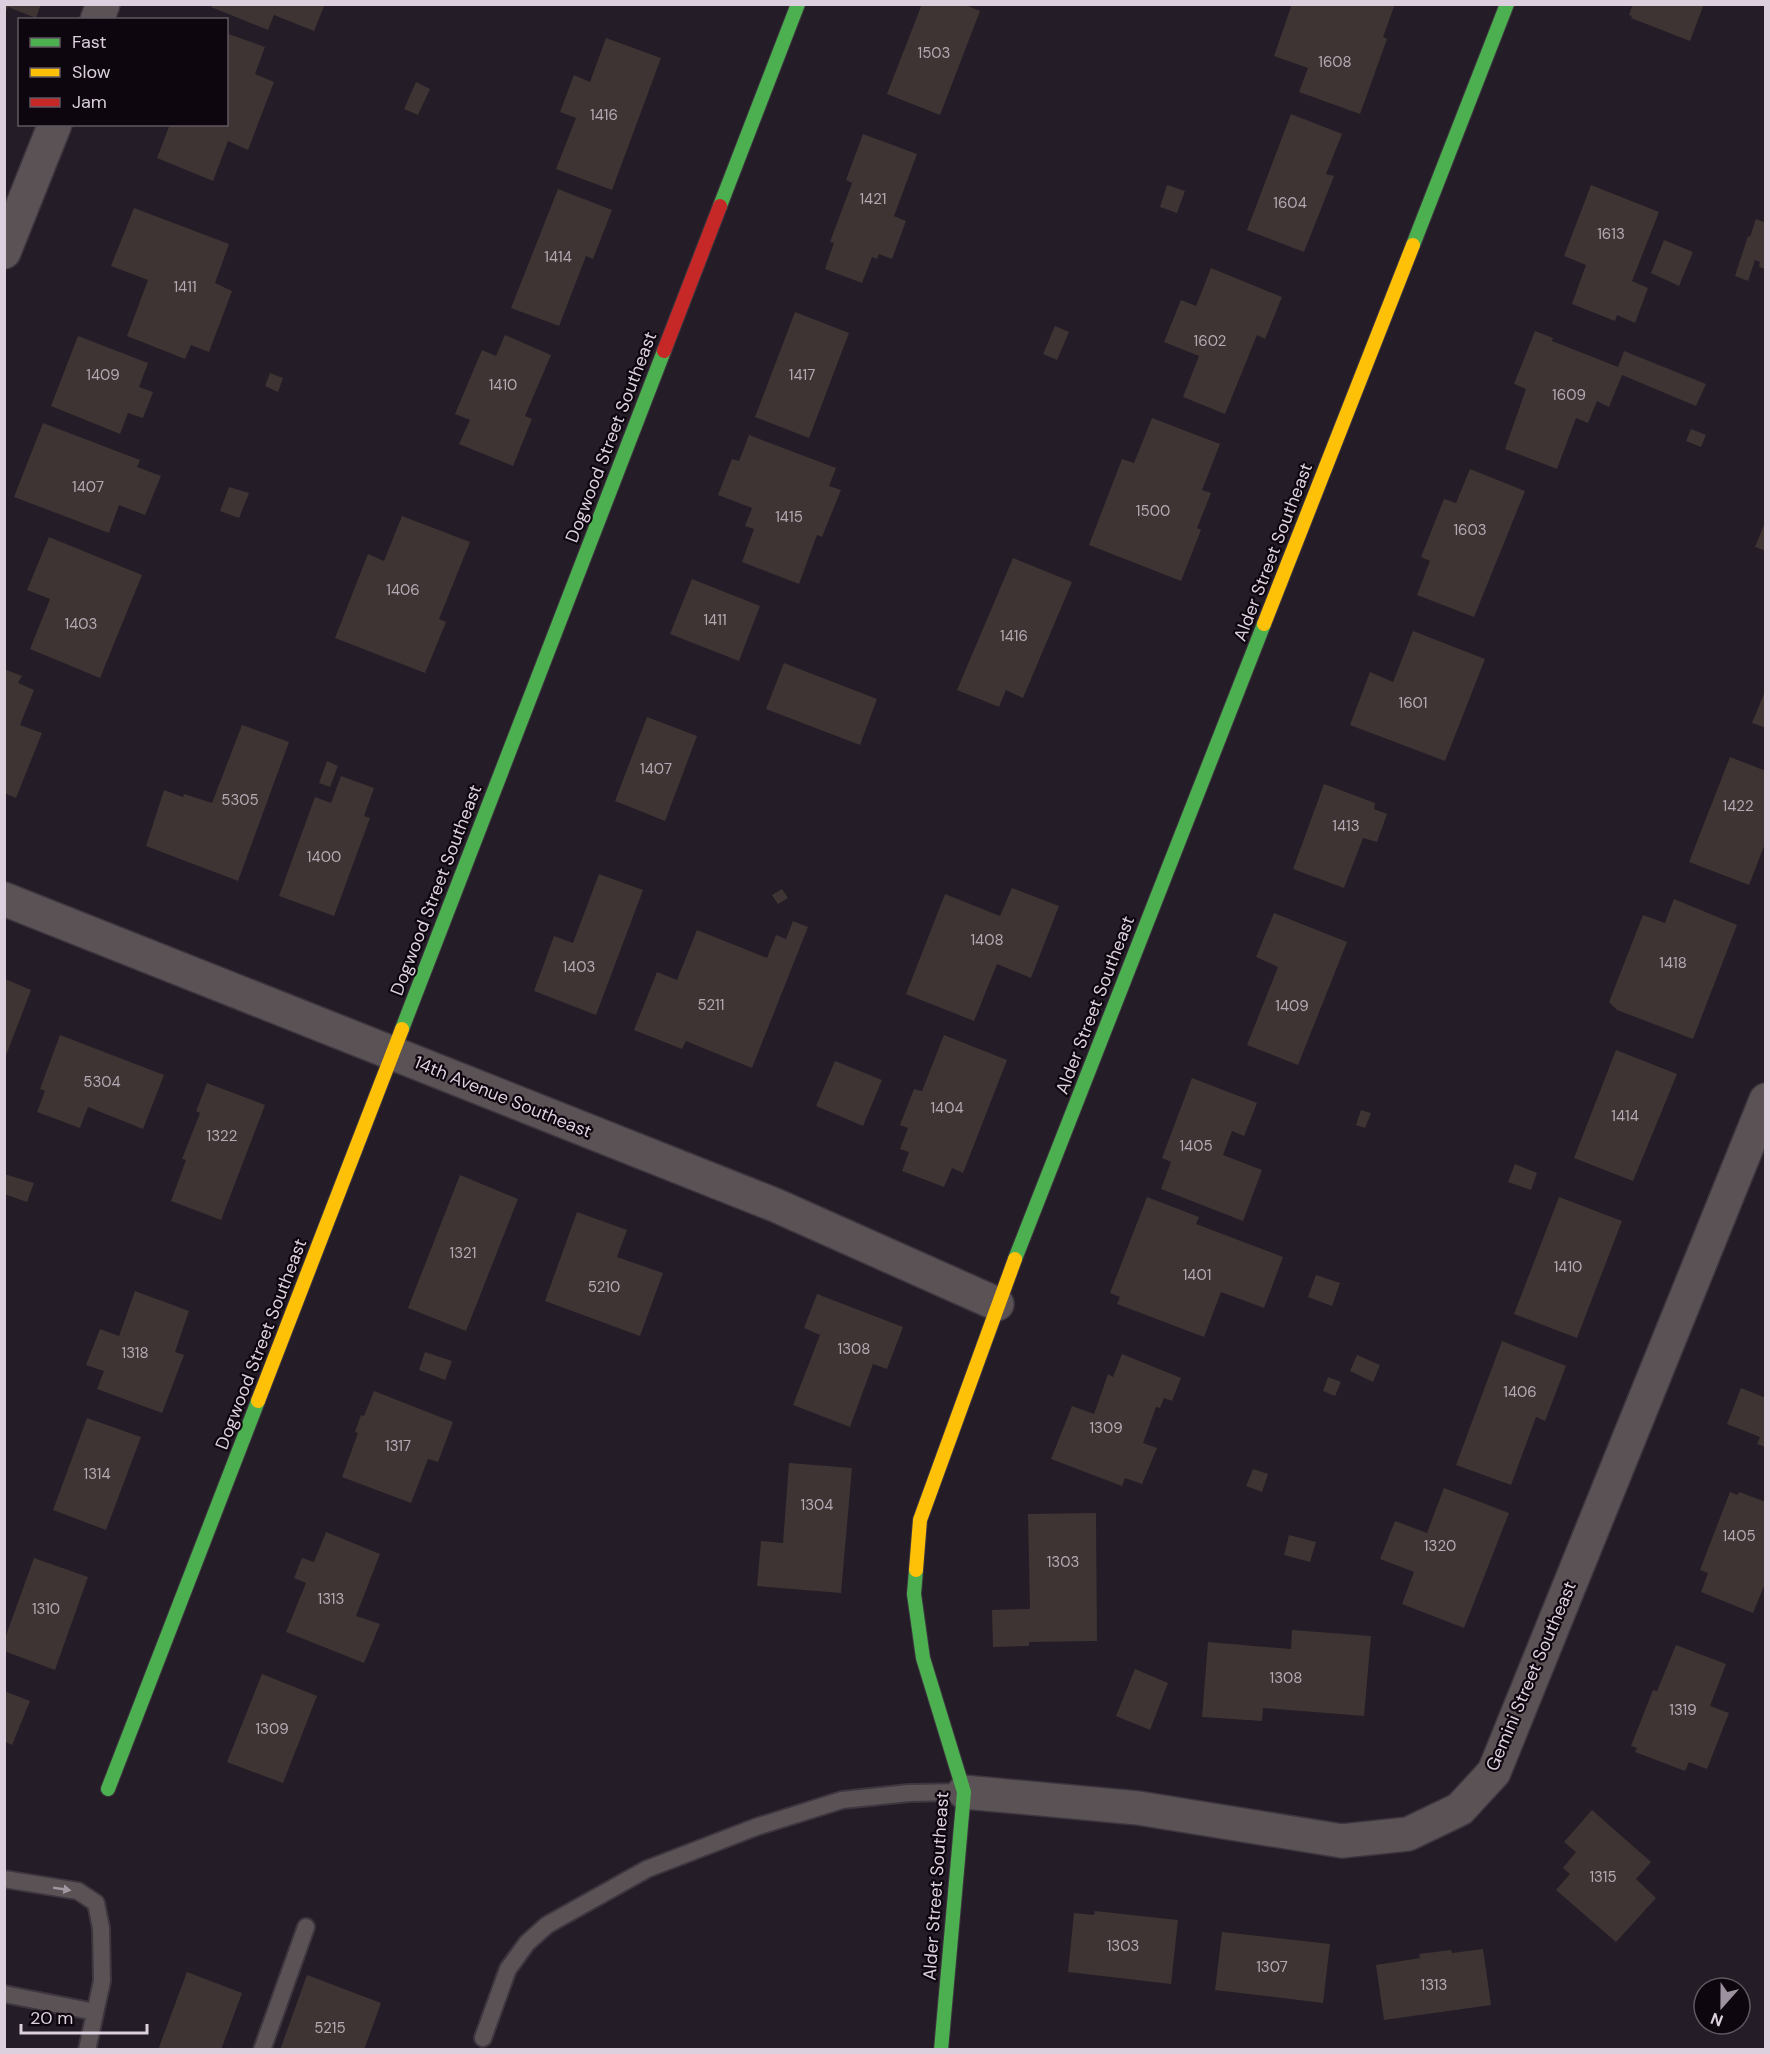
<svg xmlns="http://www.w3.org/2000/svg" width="1770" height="2054" viewBox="0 0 1770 2054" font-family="'DM Sans',sans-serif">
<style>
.building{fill:#3e3433}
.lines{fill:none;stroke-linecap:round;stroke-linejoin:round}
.lane-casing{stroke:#3d363f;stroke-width:20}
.street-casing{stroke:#3d363f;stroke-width:36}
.fast-casing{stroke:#3d363f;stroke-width:16}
.slow-casing{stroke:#3d363f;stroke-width:16}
.jam-casing{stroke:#3d363f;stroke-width:16}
.lane{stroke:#5b5256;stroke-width:16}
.street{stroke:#5b5256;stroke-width:33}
.fast{stroke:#4caf50;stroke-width:14}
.slow{stroke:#ffc107;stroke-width:14}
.jam{stroke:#c62828;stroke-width:14}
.oneway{fill:#a297a1}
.labels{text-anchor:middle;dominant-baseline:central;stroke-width:4.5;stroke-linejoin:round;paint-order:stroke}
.number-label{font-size:15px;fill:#b4a9b3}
.street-label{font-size:18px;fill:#dcd0de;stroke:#0d060e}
</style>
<rect width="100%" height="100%" fill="#241c26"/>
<g class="building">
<path d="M4 4H41L36 18 8 7 4 16Z"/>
<path d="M212 4H325L314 31 274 15 268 30 211 7Z"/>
<path d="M922 4H963L980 11 940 115 887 94Z"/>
<path d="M1292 4H1395L1383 37 1387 39 1360 114 1299 92 1308 68 1274 56Z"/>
<path d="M1633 4H1704L1690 41 1631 18 1632 16 1629 15Z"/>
<path d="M226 33 265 47 255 74 274 82 248 150 228 141 213 181 157 158 170 124H226Z"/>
<path d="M606 38 661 58 612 190 556 169 576 118 560 112 574 75 590 82Z"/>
<path d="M416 82 430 89 418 115 404 109Z"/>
<path d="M1291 114 1342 134 1326 174 1334 176 1304 252 1247 230Z"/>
<path d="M863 134 917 154 894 216 906 221 892 259 879 254 877 259 872 257 862 283 825 269 834 243 830 242 852 183 846 180Z"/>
<path d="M1167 185 1185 191 1177 213 1160 207Z"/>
<path d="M1591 185 1659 212 1632 281 1648 288 1635 323 1617 315 1615 321 1572 304 1586 265 1564 256Z"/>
<path d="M558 189 612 210 593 259 586 256 559 326 511 308Z"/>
<path d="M134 208 229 244 215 283 232 291 209 352 191 345 185 359 127 336 148 280 111 266Z"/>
<path d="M1756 219 1766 223 1764 243H1766V269L1759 267 1760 262 1755 260 1748 281 1735 276 1748 236 1750 237Z"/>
<path d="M1664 240 1693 252 1679 286 1651 273Z"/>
<path d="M1211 268 1282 297 1265 339 1257 335 1225 414 1183 397 1199 356 1164 342 1181 300 1196 306Z"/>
<path d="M795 312 849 333 809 438 755 417Z"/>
<path d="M1055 326 1069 332 1057 360 1043 354Z"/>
<path d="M1535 331 1553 338 1552 341 1618 367 1624 351 1706 384 1696 406 1622 375 1609 407 1597 401 1588 423 1576 418 1557 469 1505 449 1526 389 1514 384Z"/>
<path d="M505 335 551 355 525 416 532 419 513 466 459 444 470 420 455 414 482 350 496 356Z"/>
<path d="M78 336 148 363 139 387 153 392 143 418 128 413 120 434 51 406Z"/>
<path d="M270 373 283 378 278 392 265 386Z"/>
<path d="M1152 418 1220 444 1202 490 1211 493 1197 528 1201 530 1181 581 1089 545 1122 459 1134 463Z"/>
<path d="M43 423 140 460 137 467 161 476 145 515 119 505 109 533 14 497Z"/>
<path d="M1691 429 1706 435 1701 447 1686 441Z"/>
<path d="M749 435 836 468 829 486 841 490 822 537 817 535 799 584 742 562 754 529 745 526 752 508 718 495 732 459 739 461Z"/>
<path d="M1470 469 1525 491 1474 617 1417 595 1430 561 1421 557 1444 499 1456 503Z"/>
<path d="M229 487 249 493 239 518 220 511Z"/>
<path d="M402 516 470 542 439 619 446 622 425 673 335 638 368 554 384 561Z"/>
<path d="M1766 520V551L1755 547Z"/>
<path d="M49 537 142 575 100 678 30 649 50 599 27 590Z"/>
<path d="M1013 558 1072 582 1023 698 1006 690 999 707 957 690Z"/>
<path d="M692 579 760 606 739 661 670 634Z"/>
<path d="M1413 631 1485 659 1445 761 1350 725 1370 672 1393 682Z"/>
<path d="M784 663 877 699 860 745 766 709Z"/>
<path d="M4 669 22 676 18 683 34 690 20 725 42 733 16 798 4 793Z"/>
<path d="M1766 689V728L1752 723Z"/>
<path d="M647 717 697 736 665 821 615 801Z"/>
<path d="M242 725 289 742 238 881 146 846 164 790 183 797 184 794 212 803Z"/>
<path d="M1730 757 1766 771V841L1749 885 1689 862Z"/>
<path d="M327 761 338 766 330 787 319 783Z"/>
<path d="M341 776 374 788 364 816 370 818 334 916 279 896 315 797 331 803Z"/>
<path d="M1324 784 1375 803 1374 809 1387 814 1377 842 1363 838 1344 888 1293 869Z"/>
<path d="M599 874 643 890 596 1015 534 991 554 936 573 943Z"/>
<path d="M1012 888 1059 906 1031 978 997 964 974 1021 906 994 945 894 1000 916Z"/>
<path d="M782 889 788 898 778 904 772 895Z"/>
<path d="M1674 899 1737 925 1693 1039 1617 1010 1609 1002 1643 915 1665 923Z"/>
<path d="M1274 913 1347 942 1298 1065 1247 1045 1278 967 1256 957Z"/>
<path d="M793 921 808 927 752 1068 686 1041 682 1049 634 1030 657 972 677 980 697 930 767 958 776 935 786 939Z"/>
<path d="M5 979 31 990 5 1058Z"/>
<path d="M60 1035 164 1075 143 1129 88 1107 80 1128 37 1112 45 1091 40 1089Z"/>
<path d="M944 1035 1007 1060 963 1173 952 1168 944 1187 902 1171 909 1152 900 1149 908 1128 900 1125 914 1089 922 1091Z"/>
<path d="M1616 1050 1677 1074 1633 1181 1574 1158Z"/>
<path d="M835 1061 882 1080 863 1126 816 1106Z"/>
<path d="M1192 1078 1257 1103 1244 1136 1232 1131 1223 1155 1262 1170 1243 1221 1161 1189 1171 1162 1162 1158Z"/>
<path d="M207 1083 265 1105 221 1220 171 1201 186 1160 182 1159 200 1113 196 1111Z"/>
<path d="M1361 1110 1371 1113 1365 1128 1356 1125Z"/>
<path d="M1515 1164 1537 1173 1531 1190 1508 1182Z"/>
<path d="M4 1174 34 1183 27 1202 4 1194Z"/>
<path d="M460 1175 518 1199 466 1331 408 1308Z"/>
<path d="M1147 1197 1199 1217 1196 1224 1283 1257 1264 1308 1221 1292 1204 1337 1117 1304 1120 1297 1110 1293Z"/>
<path d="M1559 1197 1622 1221 1577 1338 1514 1314Z"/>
<path d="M577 1212 627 1230 617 1257 663 1273 640 1336 545 1301Z"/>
<path d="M1316 1275 1340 1283 1332 1306 1308 1297Z"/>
<path d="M135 1291 189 1311 175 1352 184 1355 162 1413 97 1389 104 1371 86 1365 100 1329 119 1336Z"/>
<path d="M817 1294 903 1327 887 1369 873 1364 850 1427 793 1405 820 1335 804 1328Z"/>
<path d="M1502 1341 1566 1366 1545 1421 1536 1417 1511 1485 1456 1465Z"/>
<path d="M425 1352 452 1361 445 1380 419 1370Z"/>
<path d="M1122 1354 1181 1378 1172 1401 1164 1398 1160 1408 1156 1407 1143 1443 1157 1448 1142 1484 1125 1478 1122 1486 1051 1459 1072 1406 1094 1414 1108 1374 1113 1377Z"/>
<path d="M1357 1355 1380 1365 1373 1382 1350 1371Z"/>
<path d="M1328 1377 1341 1382 1335 1396 1323 1391Z"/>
<path d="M1741 1388 1766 1398V1447L1757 1444 1760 1437 1727 1424Z"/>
<path d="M374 1391 453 1422 438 1462 428 1459 411 1503 342 1477 358 1433 355 1432 361 1415 364 1416Z"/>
<path d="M87 1418 141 1437 106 1530 53 1510Z"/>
<path d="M789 1463 852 1468 841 1593 757 1586 761 1541 783 1543Z"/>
<path d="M1253 1469 1268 1474 1262 1492 1246 1486Z"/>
<path d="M1444 1488 1509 1513 1464 1628 1402 1604 1414 1572 1380 1559 1395 1521 1427 1533Z"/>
<path d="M1730 1492 1738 1495 1739 1492 1766 1502V1581L1753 1613 1701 1592 1708 1573 1700 1570Z"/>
<path d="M1096 1513 1097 1641 1029 1642V1646L993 1647 992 1610 1030 1609 1028 1514Z"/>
<path d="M326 1532 380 1554 356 1616 380 1624 364 1663 286 1632 306 1583 294 1578 302 1558 314 1562Z"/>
<path d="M1289 1535 1316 1542 1310 1562 1284 1555Z"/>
<path d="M34 1558 88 1577 55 1670 4 1651V1641Z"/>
<path d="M1292 1630 1371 1636 1364 1716 1263 1708 1262 1721 1202 1717 1208 1642 1291 1649Z"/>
<path d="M1676 1645 1726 1664 1710 1706 1729 1713 1707 1769 1689 1762 1685 1771 1635 1752 1637 1748 1631 1746 1653 1690 1657 1691Z"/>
<path d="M1135 1669 1168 1683 1150 1730 1116 1716Z"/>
<path d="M262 1674 317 1696 283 1783 227 1762Z"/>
<path d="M4 1691 30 1701 12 1745 4 1741Z"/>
<path d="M1592 1810 1651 1862 1636 1879 1656 1898 1616 1942 1556 1890 1570 1874 1563 1868 1576 1852 1564 1842Z"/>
<path d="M1095 1911 1178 1920 1171 1984 1068 1972 1074 1913 1094 1915Z"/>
<path d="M1222 1932 1330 1944 1323 2003 1215 1990Z"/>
<path d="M1483 1949 1491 2005 1384 2020 1376 1965 1420 1958 1419 1954 1451 1950 1452 1953Z"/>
<path d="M187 1972 242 1993 221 2050H158Z"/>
<path d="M307 1975 381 2003 364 2050H280Z"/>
</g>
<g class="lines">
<g class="lane-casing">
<g id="lane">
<path d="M4 1879 78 1891 96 1903 101 1928 102 1981 87 2050"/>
<path d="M4 1994 95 2012"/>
<path d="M483 2038 508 1969 527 1943 547 1925 647 1869 756 1827 842 1800 909 1793 964 1792"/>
<path d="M262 2050 306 1927"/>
</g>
</g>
<g class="street-casing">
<g id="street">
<path d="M97 20 103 4"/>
<path d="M4 252 55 124"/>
<path d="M4 899 775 1205 997 1304"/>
<path d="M964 1792 1138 1808 1342 1841 1408 1834 1460 1809 1494 1772 1766 1100"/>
</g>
</g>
<g class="fast-casing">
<g id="fast">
<path d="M720 206 798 4"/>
<path d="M1413 245 1507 4"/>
<path d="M402 1029 664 351"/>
<path d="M1015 1259 1264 624"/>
<path d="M916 1570 914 1594 923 1658 964 1792 941 2050"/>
<path d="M108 1789 258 1401"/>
</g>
</g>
<g class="slow-casing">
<g id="slow">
<path d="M1264 624 1413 245"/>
<path d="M258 1401 402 1029"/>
<path d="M916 1570 920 1520 1015 1259"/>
</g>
</g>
<g class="jam-casing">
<path id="jam" d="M664 351 720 206"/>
</g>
<use href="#lane" class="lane"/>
<use href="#street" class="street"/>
<use href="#fast" class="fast"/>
<use href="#slow" class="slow"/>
<use href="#jam" class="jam"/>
</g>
<defs><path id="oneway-solid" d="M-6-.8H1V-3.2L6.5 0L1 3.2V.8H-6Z" transform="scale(1.5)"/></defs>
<use class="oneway" href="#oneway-solid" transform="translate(62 1889) rotate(9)"/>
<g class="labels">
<g class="number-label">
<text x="934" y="53">1503</text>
<text x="1335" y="62">1608</text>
<text x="604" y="115">1416</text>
<text x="873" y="199">1421</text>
<text x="1290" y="203">1604</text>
<text x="1611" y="234">1613</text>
<text x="558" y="257">1414</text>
<text x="185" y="287">1411</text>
<text x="1210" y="341">1602</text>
<text x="103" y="375">1409</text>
<text x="802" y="375">1417</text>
<text x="503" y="385">1410</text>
<text x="1569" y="395">1609</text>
<text x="88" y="487">1407</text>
<text x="1153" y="511">1500</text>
<text x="789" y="517">1415</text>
<text x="1470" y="530">1603</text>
<text x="403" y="590">1406</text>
<text x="715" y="620">1411</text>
<text x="81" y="624">1403</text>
<text x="1014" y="636">1416</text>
<text x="1413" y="703">1601</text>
<text x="656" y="769">1407</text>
<text x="240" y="800">5305</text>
<text x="1738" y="806">1422</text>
<text x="1346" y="826">1413</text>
<text x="324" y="857">1400</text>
<text x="987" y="940">1408</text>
<text x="1673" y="963">1418</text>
<text x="579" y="967">1403</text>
<text x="711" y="1005">5211</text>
<text x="1292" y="1006">1409</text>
<text x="102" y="1082">5304</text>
<text x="947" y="1108">1404</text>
<text x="1625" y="1116">1414</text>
<text x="222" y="1136">1322</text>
<text x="1196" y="1146">1405</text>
<text x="463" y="1253">1321</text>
<text x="1568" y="1267">1410</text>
<text x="1197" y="1275">1401</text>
<text x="604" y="1287">5210</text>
<text x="854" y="1349">1308</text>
<text x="135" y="1353">1318</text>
<text x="1520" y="1392">1406</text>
<text x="1106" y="1428">1309</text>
<text x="398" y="1446">1317</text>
<text x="97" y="1474">1314</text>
<text x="817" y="1505">1304</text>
<text x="1739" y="1536">1405</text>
<text x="1440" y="1546">1320</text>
<text x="1063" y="1562">1303</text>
<text x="331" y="1599">1313</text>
<text x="46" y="1609">1310</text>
<text x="1286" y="1678">1308</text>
<text x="1683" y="1710">1319</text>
<text x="272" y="1729">1309</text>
<text x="1603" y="1877">1315</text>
<text x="1123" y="1946">1303</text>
<text x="1272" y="1967">1307</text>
<text x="1434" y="1985">1313</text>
<text x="330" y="2028">5215</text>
</g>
<g class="street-label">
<text transform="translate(611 437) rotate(-69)">Dogwood Street Southeast</text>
<text transform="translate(1273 552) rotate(-69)">Alder Street Southeast</text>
<text transform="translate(436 890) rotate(-69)">Dogwood Street Southeast</text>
<text transform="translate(1095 1005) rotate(-69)">Alder Street Southeast</text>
<text transform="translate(503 1097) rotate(22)">14th Avenue Southeast</text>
<text transform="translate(261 1344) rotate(-69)">Dogwood Street Southeast</text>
<text transform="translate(1531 1676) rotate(-67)">Gemini Street Southeast</text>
<text transform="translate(936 1886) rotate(-86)">Alder Street Southeast</text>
</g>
</g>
<rect width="1770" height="2054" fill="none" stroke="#dcd0de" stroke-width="12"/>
<rect x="18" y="18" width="210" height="108" fill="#0d060e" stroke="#605761" stroke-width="1.5"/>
<rect x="30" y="38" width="30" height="9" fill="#4caf50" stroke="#605761" stroke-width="1.5"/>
<text x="72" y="48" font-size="18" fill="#dcd0de">Fast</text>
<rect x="30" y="68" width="30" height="9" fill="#ffc107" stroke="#605761" stroke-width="1.5"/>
<text x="72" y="78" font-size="18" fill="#dcd0de">Slow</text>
<rect x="30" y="98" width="30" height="9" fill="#c62828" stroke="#605761" stroke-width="1.5"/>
<text x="72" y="108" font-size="18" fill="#dcd0de">Jam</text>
<g transform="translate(1722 2006) rotate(201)"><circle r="28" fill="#0d060e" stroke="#605761" stroke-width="1.5"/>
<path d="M0-4.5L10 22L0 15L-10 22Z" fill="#9c919e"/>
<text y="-9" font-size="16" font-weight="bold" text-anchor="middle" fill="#dcd0de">N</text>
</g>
<path d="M21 2024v9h126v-9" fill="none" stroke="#dcd0de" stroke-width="3"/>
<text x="30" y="2024" font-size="18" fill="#dcd0de" stroke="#0d060e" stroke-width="4.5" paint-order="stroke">20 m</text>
</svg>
